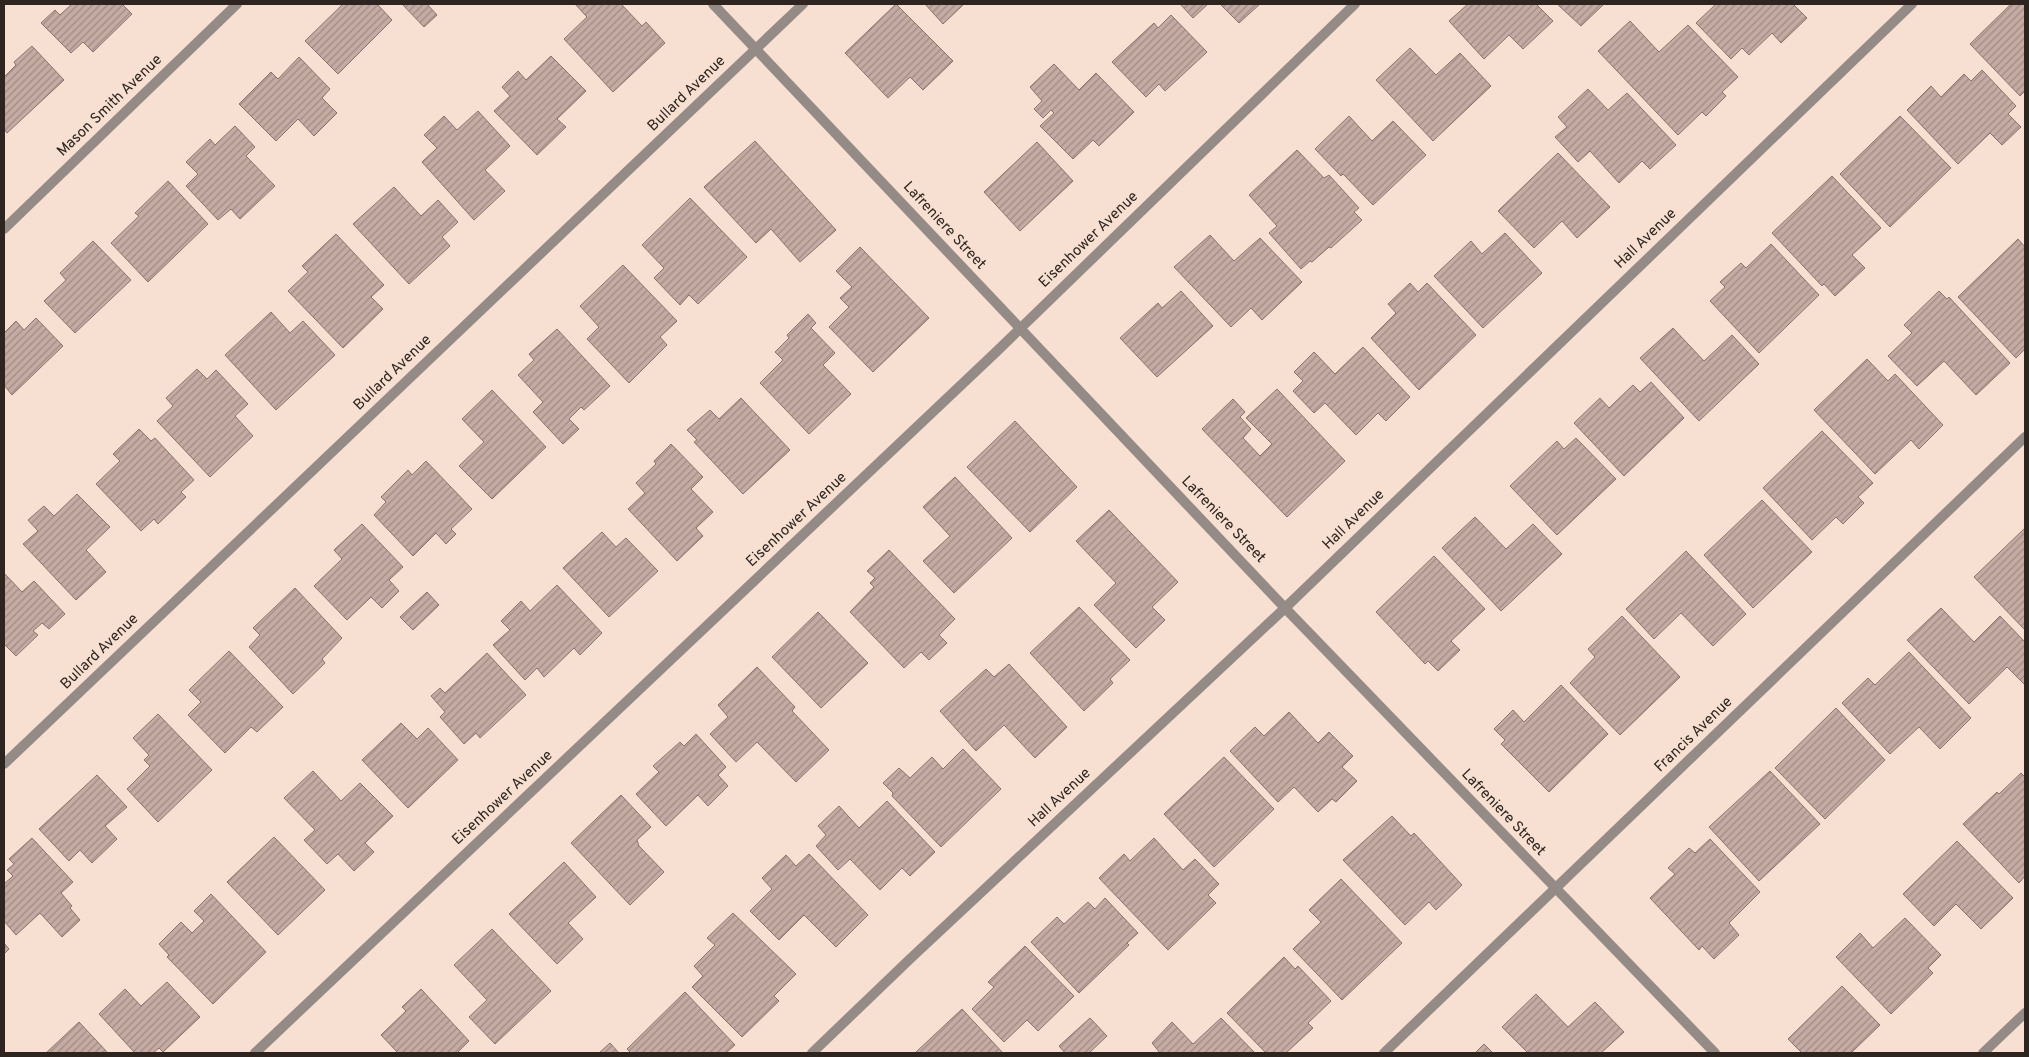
<svg xmlns="http://www.w3.org/2000/svg" width="2029" height="1057" viewBox="0 0 2029 1057" font-family="Overpass,sans-serif">
<style>
.building{fill:url(#building-hatch);stroke:#8b726c}
.lines{fill:none;stroke-linecap:round;stroke-linejoin:round}
.minor{stroke:#958b86;stroke-width:10}
.tertiary{stroke:#958b86;stroke-width:10}
.labels{text-anchor:middle;dominant-baseline:central;stroke-width:4;stroke-linejoin:round;paint-order:stroke}
.street-label{font-size:15px;fill:#2e2520;stroke:#f7e0d1}
</style>
<defs>
<pattern id="building-hatch" width="6" height="6" patternUnits="userSpaceOnUse" patternTransform="scale(1.25)"><rect width="6" height="6" fill="#c5aba4"/><path d="M-1 1l2-2M0 6l6-6M5 7l2-2" fill="none" stroke="#a08b85"/></pattern>
</defs>
<rect width="100%" height="100%" fill="#f7e0d1"/>
<g class="building">
<path d="M72 4H122L132 14 93 52 83 42 71 53 41 23 55 10 60 15Z"/>
<path d="M343 4H377L392 20 338 74 305 41Z"/>
<path d="M402 4H427L437 15 424 27Z"/>
<path d="M575 4H621L642 26 646 22 665 43 613 92 564 39 587 17Z"/>
<path d="M896 4 953 61 923 90 910 77 888 98 845 53Z"/>
<path d="M925 4H964L943 24Z"/>
<path d="M1180 4H1208L1193 18Z"/>
<path d="M1220 4H1260L1239 23Z"/>
<path d="M1468 4H1536L1553 21 1523 49 1509 35 1484 59 1449 21Z"/>
<path d="M1557 4H1604L1581 26Z"/>
<path d="M1716 4H1793L1807 18 1781 43 1772 33 1749 55 1742 48 1731 59 1696 23Z"/>
<path d="M2011 4H2025V91L2020 96 1970 44Z"/>
<path d="M1171 15 1207 52 1165 91 1159 84 1146 97 1112 62 1154 23 1158 28Z"/>
<path d="M1630 21 1659 52 1688 25 1738 77 1722 92 1726 96 1706 116 1702 112 1678 135 1598 51Z"/>
<path d="M32 46 64 80 7 133 4 129V77L16 65 14 62Z"/>
<path d="M1410 48 1436 75 1460 53 1491 86 1433 141 1376 80Z"/>
<path d="M551 56 586 91 557 119 566 127 537 155 494 111 510 96 502 87 518 71 526 80Z"/>
<path d="M299 57 330 89 322 98 337 113 314 136 298 119 276 141 239 104 271 72 278 79Z"/>
<path d="M1054 64 1079 90 1096 73 1134 112 1099 146 1093 140 1073 159 1040 126 1054 113 1051 110 1043 118 1034 109 1042 101 1030 87Z"/>
<path d="M1982 70 2016 106 2008 114 2021 127 2002 145 1990 133 1958 164 1907 110 1931 86 1941 97 1964 74 1971 81Z"/>
<path d="M1588 89 1608 110 1627 93 1676 145 1650 169 1642 161 1619 183 1590 151 1578 162 1555 137 1567 127 1558 117Z"/>
<path d="M478 111 510 146 485 170 505 191 474 220 422 162 437 148 424 135 444 116 457 130Z"/>
<path d="M1349 116 1372 141 1393 121 1426 155 1373 205 1343 174 1341 176 1315 149Z"/>
<path d="M1900 116 1951 168 1890 227 1840 174Z"/>
<path d="M235 126 255 147 246 156 275 186 240 219 231 209 218 220 186 186 198 174 186 162 210 139 215 145Z"/>
<path d="M755 141 836 230 800 262 771 229 756 243 704 187Z"/>
<path d="M1037 142 1073 181 1020 231 984 192Z"/>
<path d="M1297 150 1324 178 1329 175 1359 208 1354 212 1362 220 1331 248 1329 247 1312 262 1310 261 1301 269 1269 233 1277 226 1249 195Z"/>
<path d="M1558 153 1610 207 1577 238 1562 221 1534 248 1498 211Z"/>
<path d="M1832 176 1881 228 1852 255 1865 268 1835 296 1824 284 1822 286 1772 233Z"/>
<path d="M168 181 208 224 148 282 111 243 139 216 135 213Z"/>
<path d="M394 187 421 216 438 200 458 222 442 237 450 246 409 284 353 224Z"/>
<path d="M690 198 747 257 698 304 689 295 680 305 654 278 664 268 642 245Z"/>
<path d="M1505 233 1542 273 1483 328 1434 276 1471 241 1482 254Z"/>
<path d="M336 234 384 285 371 297 383 309 343 348 288 291 308 272 302 266Z"/>
<path d="M1210 235 1234 261 1260 238 1302 282 1262 320 1251 308 1231 327 1174 267Z"/>
<path d="M2018 239 2025 247V349L2016 358 1958 297Z"/>
<path d="M93 241 131 280 75 333 44 301 66 280 60 273Z"/>
<path d="M1771 244 1819 295 1759 353 1710 301 1725 287 1720 282 1741 263 1746 268Z"/>
<path d="M860 247 929 318 873 372 829 327 849 307 840 298 852 287 836 271Z"/>
<path d="M623 265 677 321 660 337 667 345 629 383 587 339 599 327 580 306Z"/>
<path d="M1410 283 1418 292 1427 283 1476 335 1419 390 1371 338 1396 313 1388 304Z"/>
<path d="M1181 291 1213 326 1157 377 1120 338 1158 303 1162 308Z"/>
<path d="M1939 291 1947 299 1949 297 2010 363 1976 395 1944 361 1917 386 1888 356 1912 333 1904 325Z"/>
<path d="M271 312 290 333 303 321 335 355 276 410 225 355Z"/>
<path d="M808 314 816 323 811 328 835 353 823 365 851 394 809 434 760 383 783 360 775 352 789 338 787 335Z"/>
<path d="M36 318 63 346 12 395 4 385V333L16 321 24 330Z"/>
<path d="M1673 328 1704 361 1732 335 1759 364 1699 421 1640 358Z"/>
<path d="M557 329 610 386 584 410 581 407 569 419 579 429 563 444 533 412 543 402 518 375 534 360 529 354Z"/>
<path d="M1363 347 1410 397 1386 421 1378 413 1356 435 1325 403 1314 413 1293 391 1303 381 1294 372 1314 352 1335 374Z"/>
<path d="M1867 359 1888 381 1895 374 1943 425 1919 449 1911 440 1875 474 1814 410Z"/>
<path d="M197 369 207 379 216 370 248 404 235 416 253 436 210 477 157 421 173 406 166 398Z"/>
<path d="M1651 382 1684 418 1624 476 1574 423 1600 398 1609 408 1633 385 1640 392Z"/>
<path d="M1277 389 1345 461 1287 517 1202 429 1233 399 1245 412 1240 417 1251 429 1243 438 1260 456 1272 444 1246 418Z"/>
<path d="M492 390 546 447 492 499 459 466 484 442 462 419Z"/>
<path d="M741 398 790 450 743 494 694 442 697 440 687 430 710 410 719 419Z"/>
<path d="M1015 421 1077 487 1030 532 967 467Z"/>
<path d="M139 429 151 441 155 438 194 480 181 492 186 497 158 524 154 519 141 531 96 484 120 461 113 454Z"/>
<path d="M1822 431 1873 483 1858 497 1864 503 1843 524 1836 517 1812 540 1763 488Z"/>
<path d="M1576 438 1616 479 1557 535 1510 486 1557 441 1564 449Z"/>
<path d="M671 444 703 477 691 489 713 512 696 528 703 536 677 561 628 509 645 493 636 483 656 464 654 461Z"/>
<path d="M426 461 472 509 451 529 456 534 446 544 436 533 413 556 374 515 386 502 381 497 408 470 412 475Z"/>
<path d="M955 477 1012 538 954 593 923 561 950 536 923 507Z"/>
<path d="M77 494 110 527 86 550 106 572 76 600 23 544 38 531 28 520 44 506 54 516Z"/>
<path d="M1762 500 1812 552 1753 608 1704 555Z"/>
<path d="M1109 510 1178 582 1152 607 1165 620 1136 648 1094 605 1116 583 1076 541Z"/>
<path d="M1475 517 1506 549 1533 524 1562 554 1501 611 1442 548Z"/>
<path d="M362 524 403 567 389 580 399 591 382 608 371 597 347 620 314 586 342 559 334 550Z"/>
<path d="M2025 528V628L2024 629 1974 577Z"/>
<path d="M602 532 616 547 626 538 658 571 609 617 563 568Z"/>
<path d="M889 550 955 619 939 635 947 643 929 660 921 652 904 668 850 612 874 587 870 583 875 578 867 571Z"/>
<path d="M1686 551 1746 614 1713 646 1681 613 1654 639 1626 609Z"/>
<path d="M1434 556 1485 609 1451 641 1460 650 1438 671 1428 661 1425 664 1376 612Z"/>
<path d="M4 573 22 592 34 581 65 614 49 629 42 623 33 631 38 635 16 656 4 644Z"/>
<path d="M557 585 602 633 580 655 574 648 544 677 537 668 525 680 493 645 510 630 501 621 521 601 530 611Z"/>
<path d="M295 588 342 638 322 659 325 663 293 694 249 647 260 635 253 628Z"/>
<path d="M427 592 439 605 413 630 400 617Z"/>
<path d="M1079 607 1130 660 1110 679 1113 683 1084 711 1030 653Z"/>
<path d="M1941 608 1974 642 2000 616 2025 642V685L2007 667 1969 704 1907 640Z"/>
<path d="M818 612 868 663 821 708 772 657Z"/>
<path d="M1622 616 1680 677 1620 735 1570 683 1595 657 1588 649Z"/>
<path d="M229 651 283 707 257 732 251 727 225 753 188 715 201 702 189 690Z"/>
<path d="M1909 652 1971 718 1940 749 1919 727 1890 754 1842 703 1868 678 1875 685Z"/>
<path d="M487 653 526 695 480 738 476 733 464 744 440 717 445 712 431 696 440 688 445 693Z"/>
<path d="M1009 664 1067 727 1035 758 1004 725 976 751 940 711 986 669 994 677Z"/>
<path d="M757 667 795 707 792 711 829 750 796 782 757 742 736 762 710 734 728 717 718 705Z"/>
<path d="M1561 685 1608 734 1549 792 1501 744 1505 740 1494 729 1513 710 1524 722Z"/>
<path d="M1836 708 1885 760 1825 819 1775 768Z"/>
<path d="M1289 712 1318 743 1329 732 1353 756 1342 767 1357 781 1336 802 1332 799 1318 812 1294 787 1278 802 1230 751 1255 727 1264 736Z"/>
<path d="M158 714 212 770 158 822 127 789 150 766 144 760 149 755 133 738Z"/>
<path d="M401 723 417 739 428 728 458 760 408 808 362 760Z"/>
<path d="M696 734 726 767 718 775 728 786 708 806 698 795 666 826 636 794 659 772 653 766 680 742 684 746Z"/>
<path d="M963 749 1001 789 941 847 892 796 893 793 883 783 899 768 910 778 932 757 943 769Z"/>
<path d="M1224 757 1274 809 1214 867 1164 814Z"/>
<path d="M313 771 341 801 360 783 393 816 365 843 374 852 354 871 338 854 327 864 304 840 315 830 284 798Z"/>
<path d="M1770 771 1820 824 1759 881 1709 827Z"/>
<path d="M2021 773 2025 777V876L2019 883 1963 824 1997 792 1999 794Z"/>
<path d="M97 775 127 807 105 826 117 839 92 863 80 850 69 861 39 829Z"/>
<path d="M621 795 651 827 637 840 639 846 664 872 630 905 571 843Z"/>
<path d="M887 801 935 852 910 876 902 868 880 890 850 859 838 870 816 846 826 835 818 826 839 806 859 828Z"/>
<path d="M1392 816 1411 836 1414 833 1462 885 1436 910 1429 902 1405 925 1343 860Z"/>
<path d="M274 837 325 890 278 935 227 882Z"/>
<path d="M32 838 73 882 61 893 72 906 70 908 80 920 62 937 40 913 16 935 4 921V884L13 876 7 870 14 864 9 859Z"/>
<path d="M1154 838 1183 870 1195 859 1219 884 1208 895 1216 903 1168 950 1099 878 1124 854 1130 861Z"/>
<path d="M1710 839 1760 892 1729 923 1739 935 1714 959 1702 946 1699 950 1650 898 1675 874 1668 868 1689 848 1695 853Z"/>
<path d="M1957 841 2013 898 1981 929 1956 904 1934 926 1903 894Z"/>
<path d="M809 854 868 915 836 947 804 915 779 940 750 911 772 889 762 878 786 855 796 866Z"/>
<path d="M564 862 596 897 568 923 583 939 557 964 509 914Z"/>
<path d="M1341 879 1402 943 1342 1000 1293 949 1321 922 1309 910Z"/>
<path d="M211 894 266 952 213 1004 167 957 169 955 159 944 181 922 192 933 204 921 194 911Z"/>
<path d="M1105 898 1138 933 1127 943 1129 945 1079 993 1031 942 1057 917 1064 924 1088 902 1095 909Z"/>
<path d="M733 913 796 974 774 996 779 1001 742 1037 692 987 703 976 694 966 715 945 707 938Z"/>
<path d="M1905 918 1941 955 1928 968 1933 973 1891 1014 1836 957 1860 933 1873 948Z"/>
<path d="M492 929 551 991 495 1044 469 1017 487 1000 454 965Z"/>
<path d="M4 943 9 949 4 954Z"/>
<path d="M1025 946 1074 996 1038 1031 1027 1020 1004 1042 972 1009 994 987 988 982Z"/>
<path d="M1284 957 1295 969 1298 966 1331 1001 1308 1023 1313 1028 1286 1053H1266L1227 1013Z"/>
<path d="M167 982 200 1017 163 1052 159 1048 153 1053H135L99 1014 125 989 141 1006Z"/>
<path d="M1842 986 1880 1025 1851 1053H1802L1788 1039Z"/>
<path d="M421 989 469 1041 457 1053H398L381 1035 406 1011 402 1007Z"/>
<path d="M685 992 735 1045 726 1053H631L627 1049Z"/>
<path d="M1536 994 1568 1027 1595 1002 1624 1032 1601 1053H1528L1502 1027Z"/>
<path d="M962 1009 1003 1053H915Z"/>
<path d="M1090 1018 1107 1036 1089 1053H1065L1059 1046Z"/>
<path d="M1221 1018 1255 1053H1160L1152 1043 1172 1022 1193 1044Z"/>
<path d="M79 1022 108 1053H46Z"/>
<path d="M610 1043 619 1053H599Z"/>
<path d="M1484 1044 1493 1053H1475Z"/>
</g>
<g class="lines">
<g class="minor">
<path d="M713 4 1285 608 1715 1053"/>
<path d="M4 229 237 4"/>
<path d="M4 764 803 4"/>
<path d="M255 1053 995 353 1355 4"/>
<path d="M812 1053 911 958 1285 608 1912 4"/>
<path d="M1384 1053 2025 437"/>
</g>
<path class="tertiary" d="M1983 1053 2025 1013"/>
</g>
<g class="labels">
<g class="street-label">
<text transform="translate(687 94) rotate(-44)">Bullard Avenue</text>
<text transform="translate(110 106) rotate(-44)">Mason Smith Avenue</text>
<text transform="translate(944 226) rotate(47)">Lafreniere Street</text>
<text transform="translate(1646 239) rotate(-44)">Hall Avenue</text>
<text transform="translate(1089 240) rotate(-44)">Eisenhower Avenue</text>
<text transform="translate(393 373) rotate(-44)">Bullard Avenue</text>
<text transform="translate(797 520) rotate(-43)">Eisenhower Avenue</text>
<text transform="translate(1223 520) rotate(46)">Lafreniere Street</text>
<text transform="translate(1354 520) rotate(-44)">Hall Avenue</text>
<text transform="translate(100 652) rotate(-44)">Bullard Avenue</text>
<text transform="translate(1694 735) rotate(-44)">Francis Avenue</text>
<text transform="translate(503 798) rotate(-43)">Eisenhower Avenue</text>
<text transform="translate(1060 798) rotate(-43)">Hall Avenue</text>
<text transform="translate(1503 813) rotate(46)">Lafreniere Street</text>
</g>
</g>
<rect width="2029" height="1057" fill="none" stroke="#2e2520" stroke-width="10"/>
</svg>
